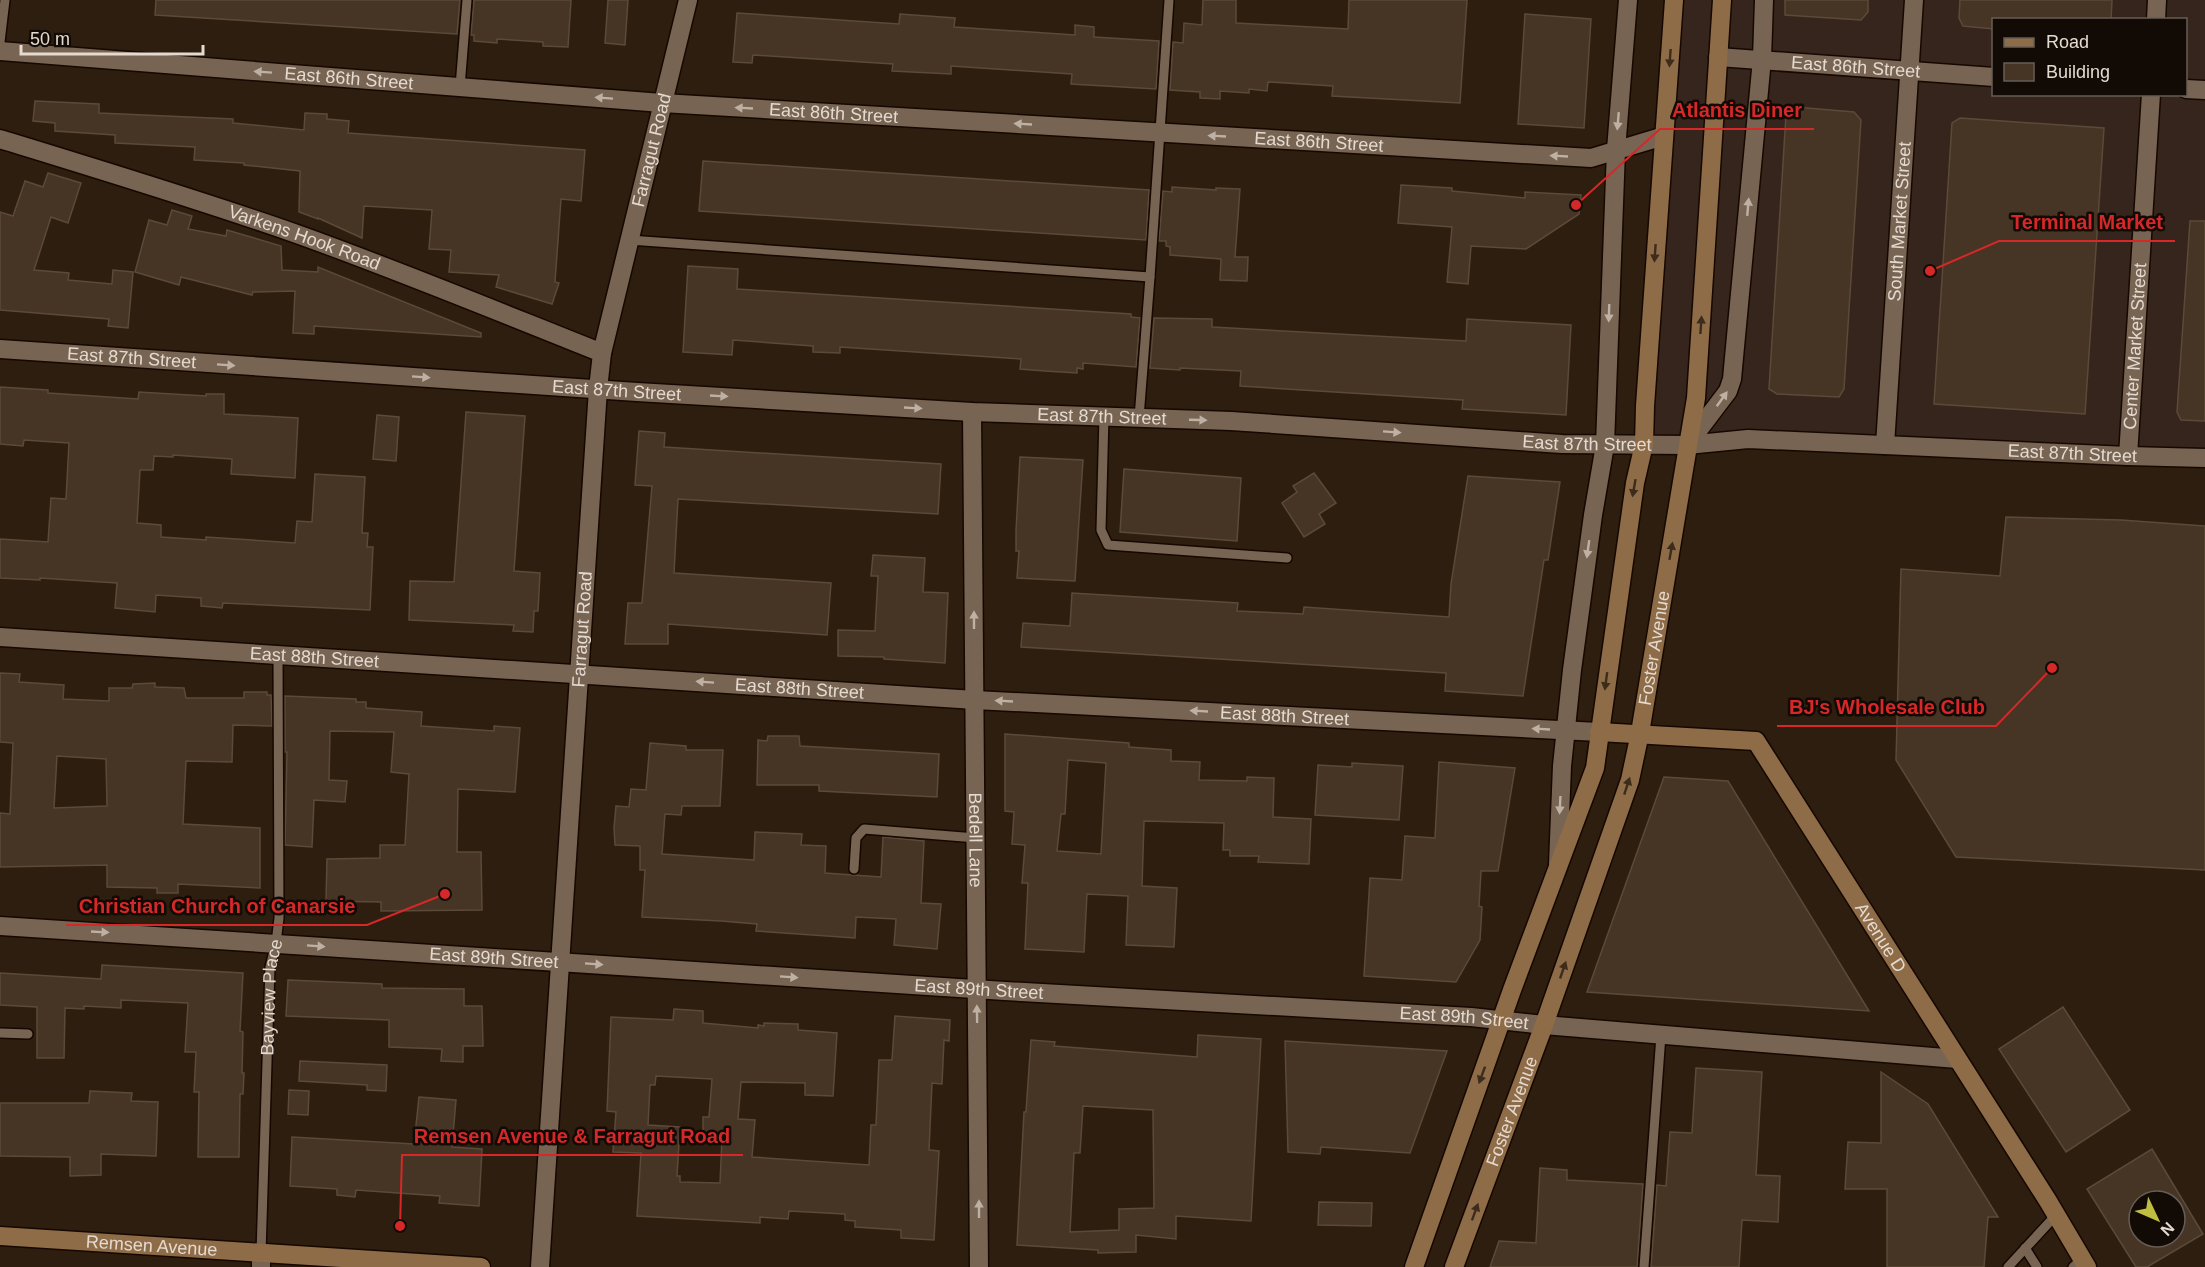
<svg xmlns="http://www.w3.org/2000/svg" width="2205" height="1267" viewBox="0 0 2205 1267" font-family="Arial,sans-serif">
<style>
.commercial{fill:#36251c;fill-rule:evenodd}
.building{fill:#463424;stroke:#5c4a39;stroke-width:1.5;fill-rule:evenodd}
.lines{fill:none;stroke-linecap:round;stroke-linejoin:round}
.service-casing{stroke:#160800;stroke-width:12}
.minor-casing{stroke:#160800;stroke-width:21}
.secondary-casing{stroke:#160800;stroke-width:21}
.service{stroke:#776453;stroke-width:9}
.minor{stroke:#776453;stroke-width:18}
.secondary{stroke:#8e6c48;stroke-width:18}
.oneway{fill:#3d2c1c}
.oneway2{fill:#beb1a4}
.labels{text-anchor:middle;dominant-baseline:central;stroke-width:5;stroke-linejoin:round;paint-order:stroke}
.street-label{font-size:18px;fill:#e5dad0;stroke:#110a05}
.leader{fill:none;stroke:#d62828;stroke-width:2}
.callout-dot{fill:#d62828;stroke:#110a05;stroke-width:2}
.callout-label{font-size:20px;text-anchor:middle;font-weight:bold;fill:#d62828;stroke:#110a05;stroke-width:5;stroke-linejoin:round;paint-order:stroke}
</style>
<rect width="100%" height="100%" fill="#2e1e0f"/>
<path class="commercial" d="M1673 0H2205V457L1644 444ZM1994 20H2186V94H1994Z"/>
<g class="building">
<path d="M156 0H460L457 34 155 15Z"/>
<path d="M474 0H571L568 47 543 46V42L497 39V43L474 41V35H471Z"/>
<path d="M608 0H628L625 45 605 43Z"/>
<path d="M1203 0H1236V23L1348 29 1349 0H1467L1460 103 1332 96 1333 86 1268 82 1267 91 1249 89V93L1220 91V99L1200 98V92L1170 90 1173 42 1183 43 1184 23 1202 25Z"/>
<path d="M1785 0H1868V12L1861 20 1785 15Z"/>
<path d="M1960 0H2112L2111 20H1994V29L1963 26 1959 18Z"/>
<path d="M737 13 899 24 900 14 955 18 954 27 1075 35V25L1094 27V37L1159 41 1156 89 1071 84 1072 74 951 66V74L892 71 893 64 753 55 752 63 733 62Z"/>
<path d="M1525 14 1591 19 1584 128 1518 124Z"/>
<path d="M35 101 99 104V113L233 119V123L304 130 305 113 327 114V119L349 121 348 133 585 150 581 201 561 199 555 282 559 283 552 304 496 287 499 275 449 272 451 250 429 249 432 210 364 206 362 238 318 218V219L299 212 300 171 244 165V163L194 160 195 147 115 143V135L55 131V123L33 121Z"/>
<path d="M1795 107 1854 112 1861 120 1844 389 1839 397 1777 394 1769 389 1786 115 1788 111Z"/>
<path d="M1960 118 2104 128 2085 414 1934 404 1952 123Z"/>
<path d="M703 161 1149 190 1146 240 699 211Z"/>
<path d="M48 173 81 183 68 223 51 217 34 270 69 273 68 280 112 284 113 270 133 272 128 328 108 326 109 319 0 310V212L13 216 25 181 43 187Z"/>
<path d="M1401 185 1452 188V191L1525 198V192L1581 195 1579 214 1526 249 1471 246 1468 284 1447 282 1452 227 1398 223Z"/>
<path d="M1172 187 1216 190V188L1240 189 1235 257H1248L1247 281 1220 280 1221 259 1170 255V247L1166 246V241H1159L1163 191 1172 192Z"/>
<path d="M172 210 192 216 188 229 226 236 227 230 281 246 282 270 318 272V267L481 333V337L314 326V334L293 333 295 291 253 292 252 295 181 277 179 285 135 272 149 220 167 225Z"/>
<path d="M2190 221H2205V421L2181 420 2177 412Z"/>
<path d="M688 266 738 269 737 289 1131 314V317L1140 318 1136 367 1083 363V369L1077 368V373L1045 371 1020 369 1021 359 840 347V353L813 352V346L733 340 732 355 683 352Z"/>
<path d="M1154 318 1212 319V327L1466 341 1467 319 1571 325 1566 415 1462 409 1463 400 1240 386 1241 371 1180 368V370L1150 368Z"/>
<path d="M0 387 48 390V393L138 399 139 392 206 396V394H224V414L298 418 295 478 231 474 232 459 173 455V457L154 456 153 470H140L137 523 161 525V537L206 540V537L295 543 297 521 312 522 315 474 365 477 362 533H368L367 547H373L370 610 223 603 222 608 201 606V598L156 595 155 612 115 608 117 583 40 578V580L0 578V539L48 542 51 498 66 499 69 443 24 440 23 446 0 444Z"/>
<path d="M466 412 525 416 514 571 540 573 538 611H534L533 632 513 631 514 625 409 620 410 581 454 582Z"/>
<path d="M377 415 399 417 396 461 373 459Z"/>
<path d="M639 431 665 433 664 447 941 464 938 514 678 499 674 573 831 583 827 635 668 624V644H625L628 603H642L652 486 635 485Z"/>
<path d="M1020 457 1083 460 1075 581 1017 578 1019 551H1016V531Z"/>
<path d="M1124 469 1241 478 1237 541 1120 532Z"/>
<path d="M1314 473 1336 503 1319 514 1325 524 1304 537 1282 503 1297 492 1293 486Z"/>
<path d="M1468 476 1560 482 1548 560H1544L1523 696 1445 691 1446 673 1021 647 1023 623 1070 626 1072 593 1238 603 1237 611 1260 612 1303 614 1304 607 1449 617 1451 584Z"/>
<path d="M2006 517 2121 520 2205 526V870L1956 857 1896 760 1901 569 2000 576Z"/>
<path d="M873 555 925 558 923 592 948 593 945 663 884 659V657L838 656V630L875 631 878 576H871Z"/>
<path d="M0 673 20 674 19 682 64 685 63 699 109 701V688H132L133 684 155 683V687L184 688 186 698H244V692H267V695H271L272 726 233 725 232 762 186 761 183 824 260 828V888L178 884V893H157V888L107 887V865L0 867V813L10 814 13 743 0 742ZM57 756 106 759 107 806 54 808Z"/>
<path d="M285 696 356 699V702H366V708L422 712 421 726 494 731V726L520 728 515 792 458 789 457 852H481L482 910 381 911V902L326 901 327 859 380 858V845H405L409 774 391 772 394 732 330 731 329 780 347 781 345 802 314 800 312 847 285 845 287 752H285Z"/>
<path d="M1005 734 1129 743V747L1171 750V761L1200 762 1199 780 1247 781V777L1274 778 1273 817 1311 819 1309 864 1258 862 1259 856H1230V850H1223L1224 823 1144 821 1142 886 1177 888 1174 947 1126 945 1128 896 1087 894 1084 952 1025 949 1028 883H1022L1025 845 1012 844 1014 812 1005 811ZM1068 760 1106 763 1101 854 1057 851 1061 814H1065Z"/>
<path d="M768 736H799L800 746 939 754 937 797 819 791V785H757L758 740 767 741Z"/>
<path d="M650 743 686 746V750H723L720 806H682L681 815 665 814 662 854 754 860 755 832 802 834 801 845 826 846 825 873 881 877 883 837 924 841 921 903 941 904 937 949 894 945 896 919 856 917 855 938 756 931 757 924 721 921 642 917 645 870H640V846L615 845 614 828 616 806 629 807 631 789 646 790Z"/>
<path d="M1439 762 1515 768 1498 871H1481L1479 906 1482 907 1480 940 1456 982 1364 976 1370 878 1402 880 1405 836 1435 838Z"/>
<path d="M1352 763 1403 766 1399 820 1315 815 1318 765 1352 767Z"/>
<path d="M1664 777 1728 781 1869 1011 1587 992Z"/>
<path d="M102 965 243 973 240 1031 243 1032 242 1073H244L243 1094H240L239 1157H198L199 1092H194L196 1052H185L188 1003 121 1000V1008L84 1006V1009L65 1008 64 1058H37V1007L0 1005V973L101 979Z"/>
<path d="M288 980 382 984V988L464 989V1006H482L483 1046H463V1062L441 1061 442 1049 389 1047V1020L286 1016Z"/>
<path d="M2063 1007 2130 1110 2066 1152 1999 1049Z"/>
<path d="M674 1009 703 1011V1023L758 1028V1025L764 1026V1023L798 1024V1030L837 1033 833 1096 805 1095V1083L741 1082 738 1119 755 1120 752 1157 869 1165 871 1125H876L879 1060H892L895 1016 950 1020 949 1041 944 1040 942 1084 932 1083 929 1150 939 1151 934 1240 901 1238V1230L855 1227V1221L845 1220V1214L789 1211 788 1219 760 1217V1223L637 1216 641 1153 613 1152 616 1112 607 1111 611 1017 673 1020ZM656 1076 712 1079 709 1117H703V1138H722L720 1183 680 1182V1176H677L680 1127 648 1125 650 1085H655Z"/>
<path d="M1198 1035 1261 1039 1251 1221 1176 1216V1239L1136 1235V1252L1098 1253V1250L1017 1245 1024 1112H1026L1031 1040 1055 1042 1054 1046 1197 1057ZM1083 1106 1153 1110 1154 1208 1119 1209V1230L1070 1232 1074 1153H1080Z"/>
<path d="M1285 1041 1447 1051 1410 1153 1321 1147 1320 1154 1288 1152Z"/>
<path d="M300 1061 387 1065 386 1091 367 1090V1085L299 1081Z"/>
<path d="M1696 1068 1762 1072 1756 1175 1780 1176 1778 1222 1742 1220 1739 1267H1651L1657 1185 1666 1186 1670 1132 1692 1133Z"/>
<path d="M1881 1072 1928 1104 1998 1217H1988L1984 1267H1887V1189H1845L1848 1142 1881 1143Z"/>
<path d="M289 1090 309 1091 308 1115 288 1114Z"/>
<path d="M90 1091 132 1093 131 1101 158 1102 156 1156 101 1154V1175L70 1176V1157L0 1156V1103H89Z"/>
<path d="M419 1097 456 1100 452 1147 482 1149 479 1206 439 1203 440 1196 356 1190 355 1197 337 1195V1189L290 1186 292 1137 414 1144Z"/>
<path d="M2152 1149 2203 1234 2147 1267H2136L2087 1189ZM2139 1201H2175V1237H2139Z"/>
<path d="M1540 1168 1567 1170V1180L1643 1184 1637 1267H1490L1499 1241 1536 1243Z"/>
<path d="M1319 1202 1372 1203 1371 1226 1318 1225Z"/>
</g>
<g class="lines">
<g class="service-casing">
<g id="service">
<path d="M0 42 5 0"/>
<path d="M460 87 467 0"/>
<path d="M629 240 1150 277 1139 418"/>
<path d="M1150 277 1169 0"/>
<path d="M1104 416 1101 530 1108 545 1287 558"/>
<path d="M854 869 856 838 864 829 976 838"/>
<path d="M0 1033 28 1034"/>
<path d="M2025 1248 2037 1267"/>
<path id="s1" d="M261 1253 270 967 276 943 279 918 278 655"/>
<path d="M1644 1267 1661 1035"/>
<path d="M2008 1267 2056 1215"/>
<path d="M2073 1267 2082 1259"/>
</g>
</g>
<g class="minor-casing">
<g id="minor">
<path d="M2156 20 2157 0"/>
<path id="s2" d="M0 51 662 103 1591 158 1664 136"/>
<path id="s3" d="M1718 57 1994 77"/>
<path d="M2186 89 2205 90"/>
<path id="s4" d="M0 139C98 169 197 199 294 233 398 270 499 312 602 353"/>
<path id="s5" d="M0 349 637 392 972 412 1231 421 1562 444 1687 445 1748 439 2128 456 2205 458"/>
<path id="s6" d="M972 412 979 1267"/>
<path d="M1687 445 1728 391 1732 379 1762 59 1764 0"/>
<path id="s7" d="M1885 445 1914 0"/>
<path id="s8" d="M2128 456 2151 94"/>
<path id="s9" d="M0 637 975 700 1599 732"/>
<path d="M1558 864 1562 766 1572 670 1593 515 1605 445 1616 150 1628 0"/>
<path id="s10" d="M0 926 1005 991 1471 1017 1544 1025 1957 1059"/>
<path d="M261 1267V1253"/>
<path id="s11" d="M540 1267 598 389 602 353 688 0"/>
</g>
</g>
<g class="secondary-casing">
<g id="secondary">
<path id="s12" d="M1599 732 1756 741 2048 1201 2087 1267"/>
<path id="s13" d="M0 1236 481 1267"/>
<path d="M1414 1267 1512 990 1595 768 1635 483 1644 444 1645 406 1674 0"/>
<path id="s14" d="M1454 1267 1544 1025 1630 780 1640 733 1696 398 1722 0"/>
</g>
</g>
<use href="#service" class="service"/>
<use href="#minor" class="minor"/>
<use href="#secondary" class="secondary"/>
</g>
<defs><path id="oneway-solid" d="M-6-.8H1V-3.2L6.5 0L1 3.2V.8H-6Z" transform="scale(1.5)"/></defs>
<g class="oneway">
<use href="#oneway-solid" transform="translate(1670 58) rotate(94)"/>
<use href="#oneway-solid" transform="translate(1655 253) rotate(94)"/>
<use href="#oneway-solid" transform="translate(1701 325) rotate(-86)"/>
<use href="#oneway-solid" transform="translate(1634 488) rotate(100)"/>
<use href="#oneway-solid" transform="translate(1671 551) rotate(-80)"/>
<use href="#oneway-solid" transform="translate(1606 681) rotate(98)"/>
<use href="#oneway-solid" transform="translate(1627 786) rotate(-72)"/>
<use href="#oneway-solid" transform="translate(1563 970) rotate(-71)"/>
<use href="#oneway-solid" transform="translate(1482 1075) rotate(110)"/>
<use href="#oneway-solid" transform="translate(1475 1212) rotate(-70)"/>
</g>
<g class="oneway2">
<use href="#oneway-solid" transform="translate(263 72) rotate(-176)"/>
<use href="#oneway-solid" transform="translate(604 98) rotate(-176)"/>
<use href="#oneway-solid" transform="translate(744 108) rotate(-177)"/>
<use href="#oneway-solid" transform="translate(1618 121) rotate(95)"/>
<use href="#oneway-solid" transform="translate(1023 124) rotate(-177)"/>
<use href="#oneway-solid" transform="translate(1217 136) rotate(-177)"/>
<use href="#oneway-solid" transform="translate(1559 156) rotate(-177)"/>
<use href="#oneway-solid" transform="translate(1748 207) rotate(-85)"/>
<use href="#oneway-solid" transform="translate(1609 313) rotate(92)"/>
<use href="#oneway-solid" transform="translate(226 365) rotate(4)"/>
<use href="#oneway-solid" transform="translate(421 377) rotate(4)"/>
<use href="#oneway-solid" transform="translate(719 396) rotate(3)"/>
<use href="#oneway-solid" transform="translate(1722 399) rotate(-54)"/>
<use href="#oneway-solid" transform="translate(913 408) rotate(3)"/>
<use href="#oneway-solid" transform="translate(1198 420) rotate(2)"/>
<use href="#oneway-solid" transform="translate(1392 432) rotate(4)"/>
<use href="#oneway-solid" transform="translate(1588 549) rotate(98)"/>
<use href="#oneway-solid" transform="translate(974 620) rotate(-90)"/>
<use href="#oneway-solid" transform="translate(705 682) rotate(-176)"/>
<use href="#oneway-solid" transform="translate(1004 701) rotate(-177)"/>
<use href="#oneway-solid" transform="translate(1199 711) rotate(-177)"/>
<use href="#oneway-solid" transform="translate(1541 729) rotate(-177)"/>
<use href="#oneway-solid" transform="translate(1560 805) rotate(93)"/>
<use href="#oneway-solid" transform="translate(100 932) rotate(3)"/>
<use href="#oneway-solid" transform="translate(316 946) rotate(4)"/>
<use href="#oneway-solid" transform="translate(594 964) rotate(4)"/>
<use href="#oneway-solid" transform="translate(789 977) rotate(4)"/>
<use href="#oneway-solid" transform="translate(977 1014) rotate(-91)"/>
<use href="#oneway-solid" transform="translate(979 1209) rotate(-90)"/>
</g>
<g class="labels">
<g class="street-label">
<text stroke="none"><textPath href="#s3" startOffset="138">East 86th Street</textPath></text>
<text stroke="none"><textPath href="#s2" startOffset="350">East 86th Street</textPath></text>
<text stroke="none"><textPath href="#s2" startOffset="836">East 86th Street</textPath></text>
<text stroke="none"><textPath href="#s2" startOffset="1322">East 86th Street</textPath></text>
<text stroke="none"><textPath href="#s11" startOffset="1125">Farragut Road</textPath></text>
<text stroke="none"><textPath href="#s7" startOffset="224">South Market Street</textPath></text>
<text stroke="none"><textPath href="#s4" startOffset="320">Varkens Hook Road</textPath></text>
<text stroke="none"><textPath href="#s8" startOffset="110">Center Market Street</textPath></text>
<text stroke="none"><textPath href="#s5" startOffset="132">East 87th Street</textPath></text>
<text stroke="none"><textPath href="#s5" startOffset="618">East 87th Street</textPath></text>
<text stroke="none"><textPath href="#s5" startOffset="1104">East 87th Street</textPath></text>
<text stroke="none"><textPath href="#s5" startOffset="1590">East 87th Street</textPath></text>
<text stroke="none"><textPath href="#s5" startOffset="2076">East 87th Street</textPath></text>
<text stroke="none"><textPath href="#s11" startOffset="639">Farragut Road</textPath></text>
<text stroke="none"><textPath href="#s14" startOffset="652">Foster Avenue</textPath></text>
<text stroke="none"><textPath href="#s9" startOffset="315">East 88th Street</textPath></text>
<text stroke="none"><textPath href="#s9" startOffset="801">East 88th Street</textPath></text>
<text stroke="none"><textPath href="#s9" startOffset="1287">East 88th Street</textPath></text>
<text stroke="none"><textPath href="#s6" startOffset="428">Bedell Lane</textPath></text>
<text stroke="none"><textPath href="#s12" startOffset="390">Avenue D</textPath></text>
<text stroke="none"><textPath href="#s10" startOffset="495">East 89th Street</textPath></text>
<text stroke="none"><textPath href="#s10" startOffset="981">East 89th Street</textPath></text>
<text stroke="none"><textPath href="#s1" startOffset="256">Bayview Place</textPath></text>
<text stroke="none"><textPath href="#s10" startOffset="1467">East 89th Street</textPath></text>
<text stroke="none"><textPath href="#s14" startOffset="166">Foster Avenue</textPath></text>
<text stroke="none"><textPath href="#s13" startOffset="152">Remsen Avenue</textPath></text>
</g>
</g>
<path class="leader" d="M1576 205L1660 129H1814M1930 271L1999 241H2175M2052 668L1996 726H1777M445 894L367 925H66M400 1226L402 1155H743"/>
<g class="callout-dot">
<circle cx="1576" cy="205" r="6"/>
<circle cx="1930" cy="271" r="6"/>
<circle cx="2052" cy="668" r="6"/>
<circle cx="445" cy="894" r="6"/>
<circle cx="400" cy="1226" r="6"/>
</g>
<g class="callout-label">
<text x="1737" y="117">Atlantis Diner</text>
<text x="2087" y="229">Terminal Market</text>
<text x="1887" y="714">BJ's Wholesale Club</text>
<text x="217" y="913">Christian Church of Canarsie</text>
<text x="572" y="1143">Remsen Avenue &amp; Farragut Road</text>
</g>
<rect x="1992" y="18" width="195" height="78" fill="#110a05" stroke="#665d56" stroke-width="1.5"/>
<rect x="2004" y="38" width="30" height="9" fill="#8e6c48" stroke="#665d56" stroke-width="1.5"/>
<text x="2046" y="48" font-size="18" fill="#e5dad0">Road</text>
<rect x="2004" y="63" width="30" height="18" fill="#463424" stroke="#665d56" stroke-width="1.5"/>
<text x="2046" y="78" font-size="18" fill="#e5dad0">Building</text>
<g transform="translate(2157 1219) rotate(134)"><circle r="28" fill="#110a05" stroke="#665d56" stroke-width="1.5"/>
<path d="M0-4.5L10 22L0 15L-10 22Z" fill="#bfbe41"/>
<text y="-9" font-size="16" font-weight="bold" text-anchor="middle" fill="#e5dad0">N</text>
</g>
<path d="M21 45v9h182v-9" fill="none" stroke="#e5dad0" stroke-width="3"/>
<text x="30" y="45" font-size="18" fill="#e5dad0" stroke="#110a05" stroke-width="4.5" paint-order="stroke">50 m</text>
</svg>
